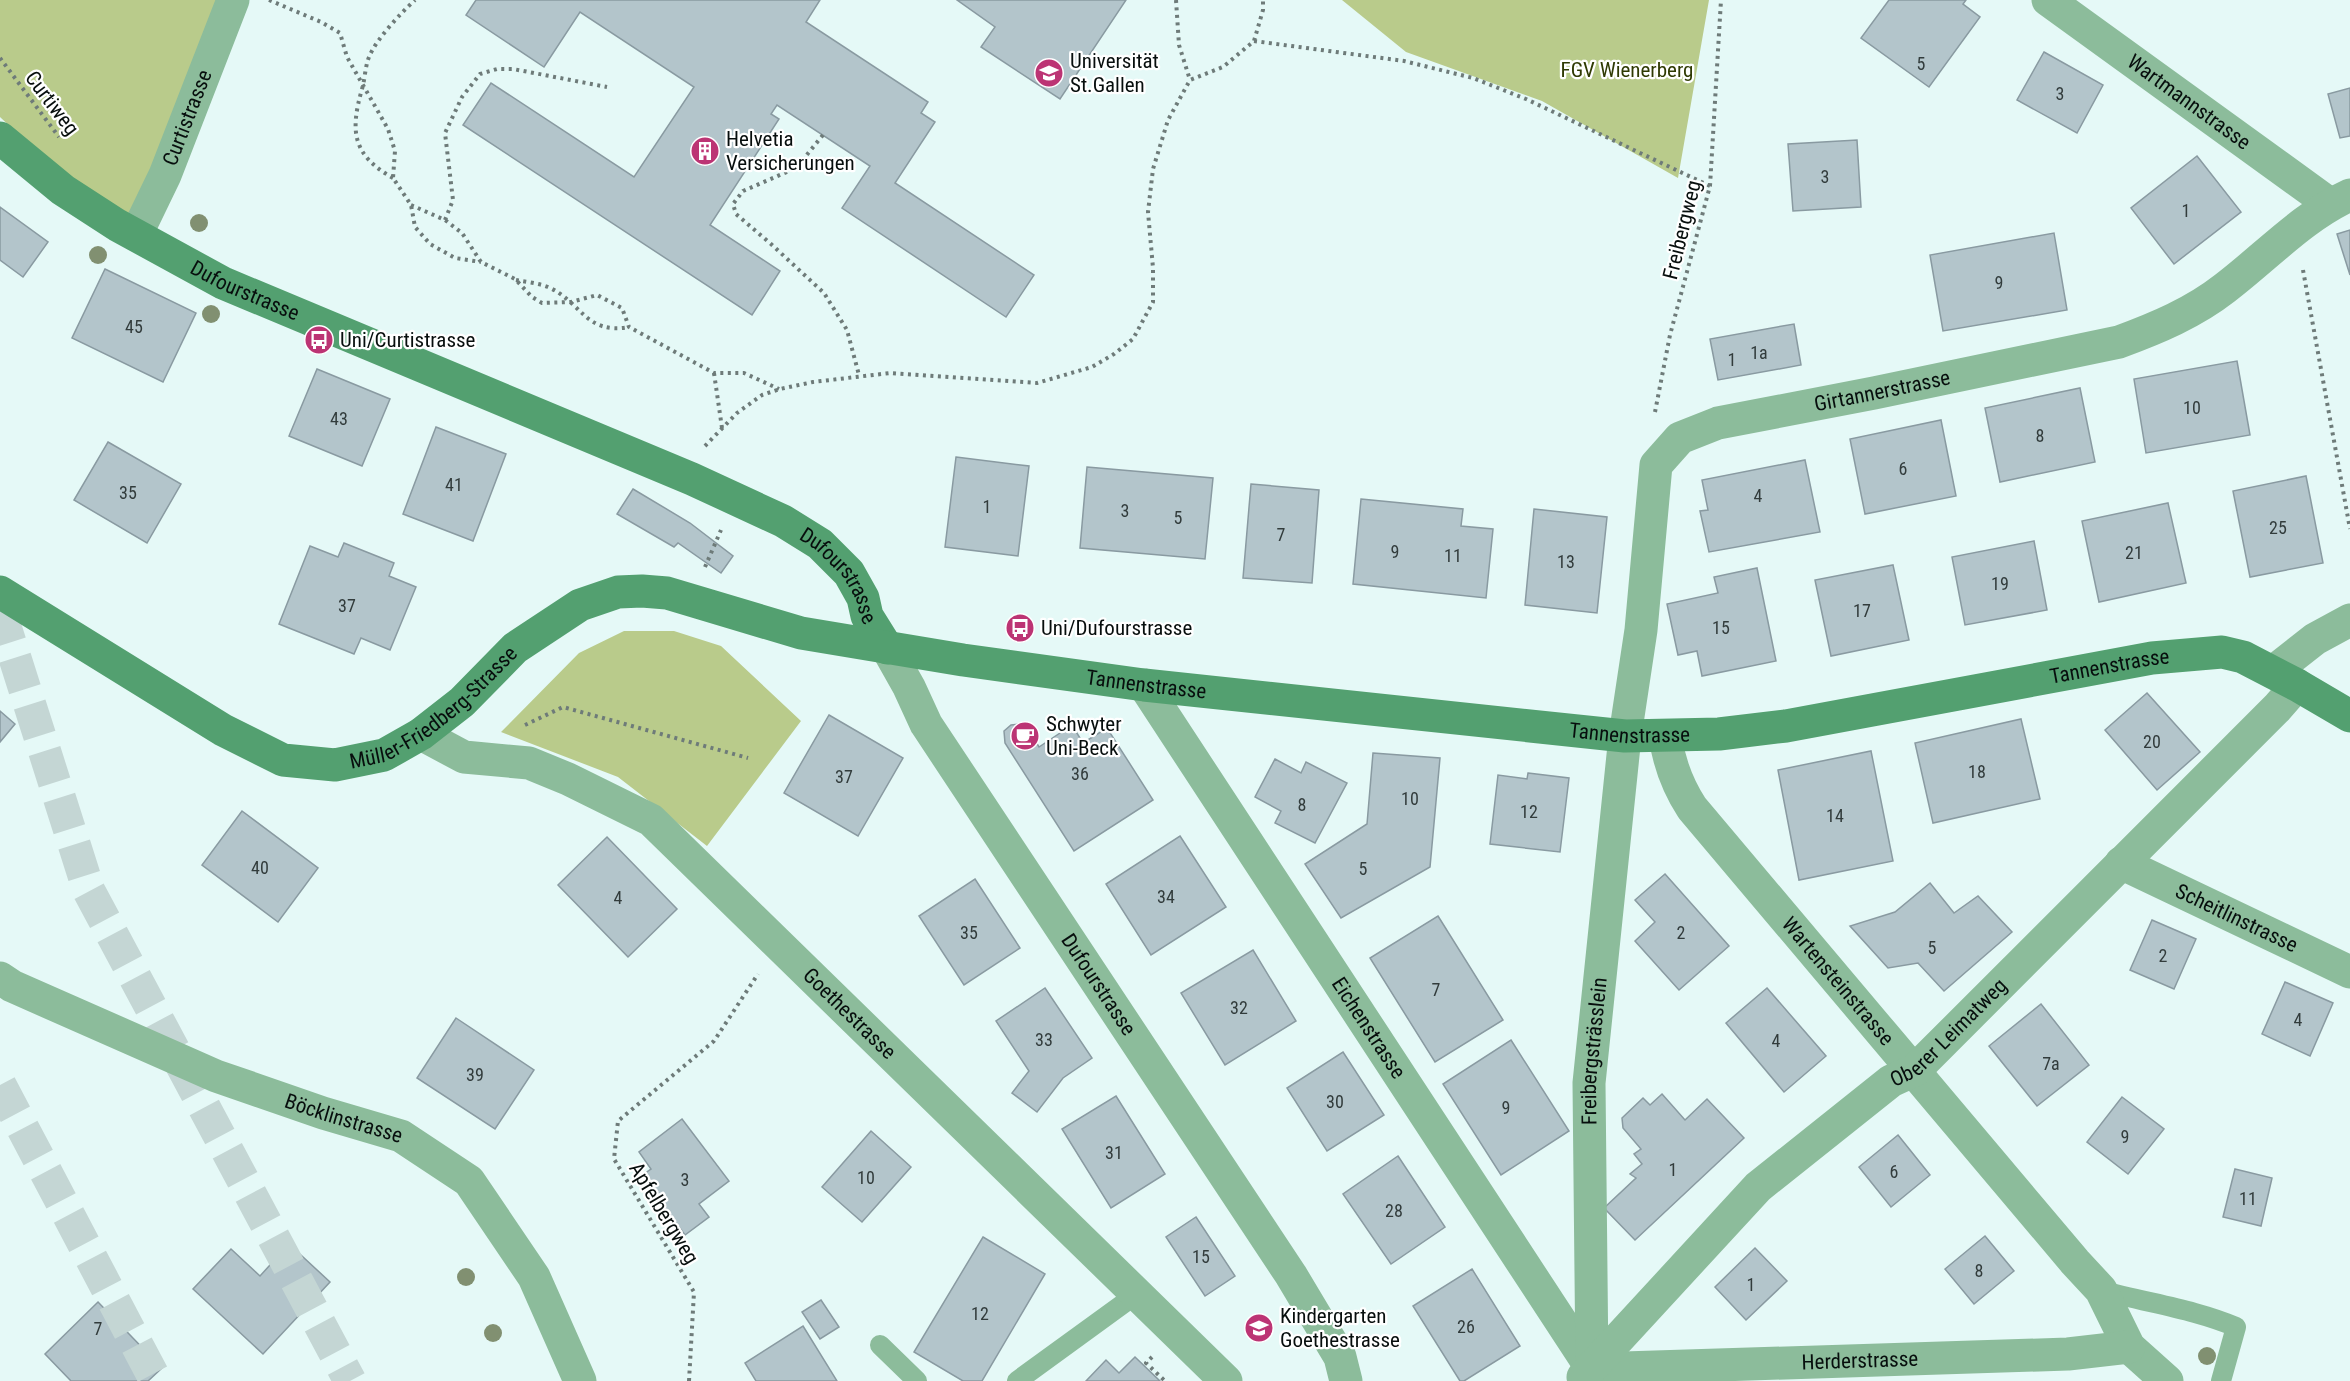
<svg xmlns="http://www.w3.org/2000/svg" width="2350" height="1381" viewBox="0 0 2350 1381" font-family="'Roboto Condensed',sans-serif">
<style>
.green{fill:#b9cb8b}
.building{fill:#b3c5cb;stroke:#899aa1;stroke-width:1.5}
.lines{fill:none;stroke-linecap:round;stroke-linejoin:round}
.highway-tunnel{stroke:#c4d6d4;stroke-width:33;stroke-dasharray:33 16;stroke-linecap:butt}
.path{stroke:#6e7b79;stroke-width:4;stroke-dasharray:3 4.5;stroke-linecap:butt}
.lane{stroke:#8cbc9b;stroke-width:20}
.street{stroke:#8cbc9b;stroke-width:33}
.secondary{stroke:#53a070;stroke-width:33}
.tree{fill:#819071}
.labels{text-anchor:middle;dominant-baseline:central;stroke-width:4.5;stroke-linejoin:round;paint-order:stroke}
.number-label{font-size:18px;fill:#323c3c}
.poi-label{font-size:21px;fill:#070e0d;stroke:#fff;text-anchor:start}
.park-label{font-size:21px;fill:#2f3a03;stroke:#fff}
.street-label{font-size:21px;fill:#070e0d;stroke:#fff}
</style>
<rect width="100%" height="100%" fill="#e5f9f7"/>
<g class="green">
<path d="M0 0H232L136 235 82 194 0 117Z"/>
<path d="M1342 0H1709L1678 178 1542 101 1406 52Z"/>
<path d="M624 631H674L721 646 801 721 707 846 618 777 501 732 579 653Z"/>
</g>
<g class="building">
<path d="M476 0H820L806 22 928 102 921 113 935 122 895 183 1034 275 1006 317 842 208 870 166 777 105 771 114 779 119 710 225 780 271 752 315 463 125 491 83 634 177 694 87 580 12 544 67 466 15Z"/>
<path d="M957 0H1126L1060 99 981 47 995 27Z"/>
<path d="M1889 0H1966L1963 4 1980 17 1929 87 1861 38Z"/>
<path d="M2044 52 2103 85 2077 133 2017 100Z"/>
<path d="M2350 88V136L2340 138 2328 94Z"/>
<path d="M1857 140 1861 207 1793 211 1788 144Z"/>
<path d="M2197 156 2241 212 2174 264 2131 208Z"/>
<path d="M0 207 48 242 23 277 0 260Z"/>
<path d="M2350 230V275L2337 234Z"/>
<path d="M2054 233 2067 310 1943 331 1930 255Z"/>
<path d="M105 269 196 313 163 382 72 338Z"/>
<path d="M1794 324 1801 365 1718 380 1710 339Z"/>
<path d="M2237 361 2250 435 2146 453 2134 379Z"/>
<path d="M317 369 390 399 362 466 289 436Z"/>
<path d="M2080 388 2095 462 2000 482 1985 408Z"/>
<path d="M1941 420 1956 496 1865 514 1850 439Z"/>
<path d="M436 427 506 454 473 541 403 514Z"/>
<path d="M108 442 181 484 147 543 74 500Z"/>
<path d="M956 457 1029 466 1018 556 945 547Z"/>
<path d="M1805 460 1820 532 1709 552 1700 511 1708 510 1702 480Z"/>
<path d="M1087 467 1213 478 1205 559 1080 548Z"/>
<path d="M2306 476 2323 563 2250 577 2233 491Z"/>
<path d="M1251 484 1319 490 1312 583 1243 578Z"/>
<path d="M633 489 690 523 733 556 721 573 678 543 674 547 617 514Z"/>
<path d="M1361 499 1463 509 1461 526 1493 529 1486 598 1353 584Z"/>
<path d="M2168 503 2186 583 2099 602 2082 521Z"/>
<path d="M1534 509 1607 517 1597 613 1525 605Z"/>
<path d="M2034 541 2047 610 1965 625 1952 557Z"/>
<path d="M344 543 394 563 389 576 416 587 390 650 361 638 354 654 279 624 310 546 338 557Z"/>
<path d="M1893 565 1909 640 1831 656 1815 580Z"/>
<path d="M1757 568 1776 661 1702 676 1697 651 1678 655 1667 604 1718 593 1714 577Z"/>
<path d="M2147 693 2200 752 2157 790 2105 730Z"/>
<path d="M0 711 15 724 0 742Z"/>
<path d="M829 715 903 758 858 836 784 793Z"/>
<path d="M2021 719 2040 799 1933 823 1915 743Z"/>
<path d="M1021 724 1030 732 1039 747 1072 725 1083 743 1107 728 1153 800 1074 851 1005 743 1004 731 1011 725Z"/>
<path d="M1871 751 1893 861 1799 880 1778 770Z"/>
<path d="M1373 753 1440 758 1430 867 1341 918 1305 864 1367 824Z"/>
<path d="M1275 759 1301 773 1306 762 1347 783 1315 843 1275 823 1281 811 1255 797Z"/>
<path d="M1528 773 1569 778 1560 852 1490 844 1498 775 1527 779Z"/>
<path d="M242 811 318 868 278 922 202 865Z"/>
<path d="M1180 836 1226 907 1151 955 1106 884Z"/>
<path d="M607 837 677 909 628 957 558 885Z"/>
<path d="M1665 874 1729 946 1679 990 1635 941 1655 922 1635 900Z"/>
<path d="M975 879 1020 948 964 985 919 916Z"/>
<path d="M1930 883 1954 913 1978 896 2012 932 1944 991 1918 963 1888 968 1850 926 1895 912Z"/>
<path d="M1438 916 1503 1020 1435 1062 1370 958Z"/>
<path d="M2152 920 2196 939 2174 989 2130 970Z"/>
<path d="M1253 950 1296 1021 1225 1065 1181 993Z"/>
<path d="M2285 982 2333 1003 2310 1056 2262 1034Z"/>
<path d="M1045 988 1092 1058 1063 1078 1037 1112 1012 1093 1029 1071 996 1021Z"/>
<path d="M1767 988 1826 1056 1784 1092 1726 1023Z"/>
<path d="M2041 1004 2089 1065 2037 1106 1989 1046Z"/>
<path d="M456 1018 534 1070 495 1129 417 1078Z"/>
<path d="M1511 1040 1569 1131 1501 1175 1443 1084Z"/>
<path d="M1343 1052 1384 1115 1327 1151 1287 1088Z"/>
<path d="M1662 1094 1685 1120 1707 1099 1744 1138 1635 1240 1604 1208 1636 1178 1630 1174 1642 1164 1634 1154 1641 1149 1623 1128 1622 1118 1643 1098 1650 1105Z"/>
<path d="M1116 1096 1165 1174 1111 1208 1062 1129Z"/>
<path d="M2122 1097 2164 1129 2128 1174 2087 1142Z"/>
<path d="M682 1119 729 1181 699 1204 709 1217 685 1235 641 1176 651 1169 639 1152Z"/>
<path d="M871 1131 911 1167 862 1222 822 1187Z"/>
<path d="M1898 1135 1930 1175 1891 1207 1859 1167Z"/>
<path d="M1398 1156 1445 1227 1391 1264 1343 1194Z"/>
<path d="M2235 1169 2272 1178 2261 1226 2223 1217Z"/>
<path d="M1196 1217 1235 1276 1205 1296 1166 1237Z"/>
<path d="M1985 1236 2014 1271 1974 1304 1945 1269Z"/>
<path d="M983 1237 1045 1274 982 1381H963L914 1352Z"/>
<path d="M289 1244 330 1282 263 1354 193 1289 231 1249 260 1276Z"/>
<path d="M1755 1248 1787 1281 1746 1320 1715 1287Z"/>
<path d="M1472 1269 1520 1346 1464 1381H1460L1413 1306Z"/>
<path d="M821 1300 839 1327 820 1339 802 1312Z"/>
<path d="M98 1302 162 1368 148 1381H71L45 1354Z"/>
<path d="M803 1326 837 1381H756L745 1363Z"/>
<path d="M1135 1357 1160 1381H1086L1106 1360 1119 1373Z"/>
</g>
<g class="lines">
<g class="highway-tunnel">
<path d="M0 611 89 891 350 1381"/>
<path d="M0 1085 156 1381"/>
</g>
<g class="path">
<path d="M269 0 321 22 340 33 347 57 388 129 395 151 393 178 411 205 415 227 430 244 455 258 481 262"/>
<path d="M1176 0 1179 45 1190 80"/>
<path d="M1254 41 1404 61 1473 78 1526 99 1710 186"/>
<path d="M0 58 59 137"/>
<path d="M823 135 796 168 743 191 733 204 736 214 771 244 824 293 847 330 859 375"/>
<path d="M393 178C352 155 350 131 362 89 365 79 365 67 369 57 377 38 400 14 415 0"/>
<path d="M411 205 445 220 462 233 481 262 515 279 532 297 542 303 571 302 597 295 622 308 629 327 714 373H744L779 389"/>
<path d="M445 220 453 200 445 133 462 97 480 74 497 69H513L607 87"/>
<path d="M2303 270 2350 529"/>
<path d="M516 280C526 282 538 283 548 287 582 302 585 335 629 327"/>
<path d="M714 373 722 428"/>
<path d="M1655 412 1670 335 1710 186 1721 0"/>
<path d="M705 446 737 413 762 395 780 389 813 382 890 373 1037 383 1092 367 1114 354 1133 339 1153 302V268L1148 212 1153 169 1168 120 1190 80 1223 67 1254 41 1263 10V0"/>
<path d="M705 567 721 530"/>
<path d="M525 725 563 707 748 758"/>
<path d="M1152 1357 1146 1363 1165 1381"/>
<path d="M689 1381 694 1292 614 1159 618 1121 714 1041 758 974"/>
</g>
<g class="lane">
<path d="M2101 1290C2146 1303 2194 1309 2236 1327L2221 1381"/>
<path d="M880 1345 917 1381"/>
<path d="M1017 1381 1138 1293"/>
</g>
<g class="street">
<path id="s1" d="M2048 0 2330 204"/>
<path id="s2" d="M136 235 165 175 233 0"/>
<path id="s3" d="M887 648 909 687 926 724 1291 1275 1340 1357 1346 1381"/>
<path d="M2273 672 2315 639 2350 620"/>
<path id="s4" d="M1144 685 1592 1369"/>
<path id="s5" d="M421 734 464 757 529 763 568 779 651 820 1226 1381"/>
<path id="s6" d="M1665 736C1669 763 1677 785 1692 808 1819 960 1948 1110 2075 1262L2101 1290 2129 1347 2167 1381"/>
<path id="s7" d="M2121 863 2350 972"/>
<path id="s8" d="M0 978 12 986 216 1076 323 1113 401 1136 469 1181 534 1277 580 1381"/>
<path id="s9" d="M1592 1369 1589 1083 1625 736 1641 630 1656 465 1680 438 1718 423 1874 393 2119 342C2157 328 2193 313 2225 288 2267 256 2302 217 2350 195"/>
<path id="s10" d="M1592 1369 2068 1354 2129 1347"/>
<path id="s11" d="M1583 1377 1758 1187 1891 1081 1915 1070 2277 708 2297 685"/>
</g>
<g class="secondary">
<path id="s12" d="M0 138 63 190 117 225 223 283 692 479 783 521 820 544 849 573 863 598 867 616 887 648"/>
<path id="s13" d="M0 592 223 730 283 760 335 765 384 755 421 734 462 702 515 648 580 605 618 592 642 591 667 593 801 633 963 660 1144 685 1625 736 1719 734 1786 726 2152 658 2222 652 2243 657 2297 685 2350 716"/>
</g>
</g>
<g class="tree">
<circle cx="199" cy="223" r="9"/>
<circle cx="98" cy="255" r="9"/>
<circle cx="211" cy="314" r="9"/>
<circle cx="466" cy="1277" r="9"/>
<circle cx="493" cy="1333" r="9"/>
<circle cx="2207" cy="1356" r="9"/>
</g>
<defs>
<g id="university-disc" transform="scale(1.5)"><circle r="9.5" fill="#bc3474" stroke="#fff"/><path d="M0-5L7-2L0 1L-7-2ZM-4 1L0 2.5L4 1V4Q0 6-4 4Z" fill="#fff"/></g>
<g id="building-disc" transform="scale(1.5)"><circle r="9.5" fill="#bc3474" stroke="#fff"/><path d="M-4-6H4V6H1V3H-1V6H-4ZM-2.5-4.3h1.7v1.8h-1.7ZM.8-4.3h1.7v1.8H.8ZM-2.5-1h1.7V.8h-1.7ZM.8-1h1.7V.8H.8Z" fill="#fff"/></g>
<g id="bus-disc" transform="scale(1.5)"><circle r="9.5" fill="#bc3474" stroke="#fff"/><path d="M-5-6H5V4H4V6H2V4H-2V6H-4V4H-5ZM-3.5-4V0h7V-4ZM-3.5 1.2v1.5H-2V1.2ZM2 1.2v1.5H3.5V1.2Z" fill="#fff"/></g>
<g id="cafe-disc" transform="scale(1.5)"><circle r="9.5" fill="#bc3474" stroke="#fff"/><path d="M-5.5-4.5H6V0H3Q3 3.5 0 3.5H-2.5Q-5.5 3.5-5.5 0ZM3-3.2v2h1.7v-2ZM-6 4.5H4V6H-6Z" fill="#fff"/></g>
<g id="school-disc" transform="scale(1.5)"><circle r="9.5" fill="#bc3474" stroke="#fff"/><path d="M0-5L7-2L0 1L-7-2ZM-4 1L0 2.5L4 1V4Q0 6-4 4Z" fill="#fff"/></g>
</defs>
<g fill-rule="evenodd">
<use href="#university-disc" x="1049" y="73"/>
<use href="#building-disc" x="705" y="151"/>
<use href="#bus-disc" x="319" y="340"/>
<use href="#bus-disc" x="1020" y="628"/>
<use href="#cafe-disc" x="1025" y="736"/>
<use href="#school-disc" x="1259" y="1328"/>
</g>
<g class="labels">
<g class="number-label">
<text x="1921" y="63">5</text>
<text x="2060" y="93">3</text>
<text x="1825" y="176">3</text>
<text x="2186" y="210">1</text>
<text x="1999" y="282">9</text>
<text x="134" y="326">45</text>
<text x="1759" y="352">1a</text>
<text x="1732" y="359">1</text>
<text x="2192" y="407">10</text>
<text x="339" y="418">43</text>
<text x="2040" y="435">8</text>
<text x="1903" y="468">6</text>
<text x="454" y="484">41</text>
<text x="128" y="492">35</text>
<text x="1758" y="495">4</text>
<text x="987" y="506">1</text>
<text x="1125" y="510">3</text>
<text x="1178" y="517">5</text>
<text x="2278" y="527">25</text>
<text x="1281" y="534">7</text>
<text x="1395" y="551">9</text>
<text x="2134" y="552">21</text>
<text x="1453" y="555">11</text>
<text x="1566" y="561">13</text>
<text x="2000" y="583">19</text>
<text x="347" y="605">37</text>
<text x="1862" y="610">17</text>
<text x="1721" y="627">15</text>
<text x="2152" y="741">20</text>
<text x="1977" y="771">18</text>
<text x="1080" y="773">36</text>
<text x="844" y="776">37</text>
<text x="1410" y="798">10</text>
<text x="1302" y="804">8</text>
<text x="1529" y="811">12</text>
<text x="1835" y="815">14</text>
<text x="260" y="867">40</text>
<text x="1363" y="868">5</text>
<text x="1166" y="896">34</text>
<text x="618" y="897">4</text>
<text x="969" y="932">35</text>
<text x="1681" y="932">2</text>
<text x="1932" y="947">5</text>
<text x="2163" y="955">2</text>
<text x="1436" y="989">7</text>
<text x="1239" y="1007">32</text>
<text x="2298" y="1019">4</text>
<text x="1044" y="1039">33</text>
<text x="1776" y="1040">4</text>
<text x="2051" y="1063">7a</text>
<text x="475" y="1074">39</text>
<text x="1335" y="1101">30</text>
<text x="1506" y="1107">9</text>
<text x="2125" y="1136">9</text>
<text x="1114" y="1152">31</text>
<text x="1673" y="1169">1</text>
<text x="1894" y="1171">6</text>
<text x="866" y="1177">10</text>
<text x="685" y="1179">3</text>
<text x="2248" y="1198">11</text>
<text x="1394" y="1210">28</text>
<text x="1201" y="1256">15</text>
<text x="1979" y="1270">8</text>
<text x="1751" y="1284">1</text>
<text x="980" y="1313">12</text>
<text x="1466" y="1326">26</text>
<text x="98" y="1328">7</text>
</g>
<g class="poi-label">
<text x="1070" y="61">Universität<tspan x="1070" dy="24">St.Gallen</tspan></text>
<text x="726" y="139">Helvetia<tspan x="726" dy="24">Versicherungen</tspan></text>
<text x="340" y="340">Uni/Curtistrasse</text>
<text x="1041" y="628">Uni/Dufourstrasse</text>
<text x="1046" y="724">Schwyter<tspan x="1046" dy="24">Uni-Beck</tspan></text>
<text x="1280" y="1316">Kindergarten<tspan x="1280" dy="24">Goethestrasse</tspan></text>
</g>
<g class="park-label">
<text x="1627" y="70">FGV Wienerberg</text>
</g>
<g class="street-label">
<text stroke="none"><textPath href="#s1" startOffset="174">Wartmannstrasse</textPath></text>
<text transform="translate(52 103) rotate(53)">Curtiweg</text>
<text stroke="none"><textPath href="#s2" startOffset="128">Curtistrasse</textPath></text>
<text transform="translate(1682 230) rotate(-76)">Freibergweg</text>
<text stroke="none"><textPath href="#s12" startOffset="290">Dufourstrasse</textPath></text>
<text stroke="none"><textPath href="#s9" startOffset="1152">Girtannerstrasse</textPath></text>
<text stroke="none"><textPath href="#s12" startOffset="956">Dufourstrasse</textPath></text>
<text stroke="none"><textPath href="#s13" startOffset="2230">Tannenstrasse</textPath></text>
<text stroke="none"><textPath href="#s13" startOffset="1258">Tannenstrasse</textPath></text>
<text stroke="none"><textPath href="#s13" startOffset="498">Müller-Friedberg-Strasse</textPath></text>
<text stroke="none"><textPath href="#s13" startOffset="1744">Tannenstrasse</textPath></text>
<text stroke="none"><textPath href="#s7" startOffset="128">Scheitlinstrasse</textPath></text>
<text stroke="none"><textPath href="#s6" startOffset="304">Wartensteinstrasse</textPath></text>
<text stroke="none"><textPath href="#s3" startOffset="398">Dufourstrasse</textPath></text>
<text stroke="none"><textPath href="#s5" startOffset="526">Goethestrasse</textPath></text>
<text stroke="none"><textPath href="#s4" startOffset="410">Eichenstrasse</textPath></text>
<text stroke="none"><textPath href="#s11" startOffset="504">Oberer Leimatweg</textPath></text>
<text stroke="none"><textPath href="#s9" startOffset="318">Freibergsträsslein</textPath></text>
<text stroke="none"><textPath href="#s8" startOffset="372">Böcklinstrasse</textPath></text>
<text transform="translate(664 1213) rotate(59)">Apfelbergweg</text>
<text stroke="none"><textPath href="#s10" startOffset="268">Herderstrasse</textPath></text>
</g>
</g>
</svg>
